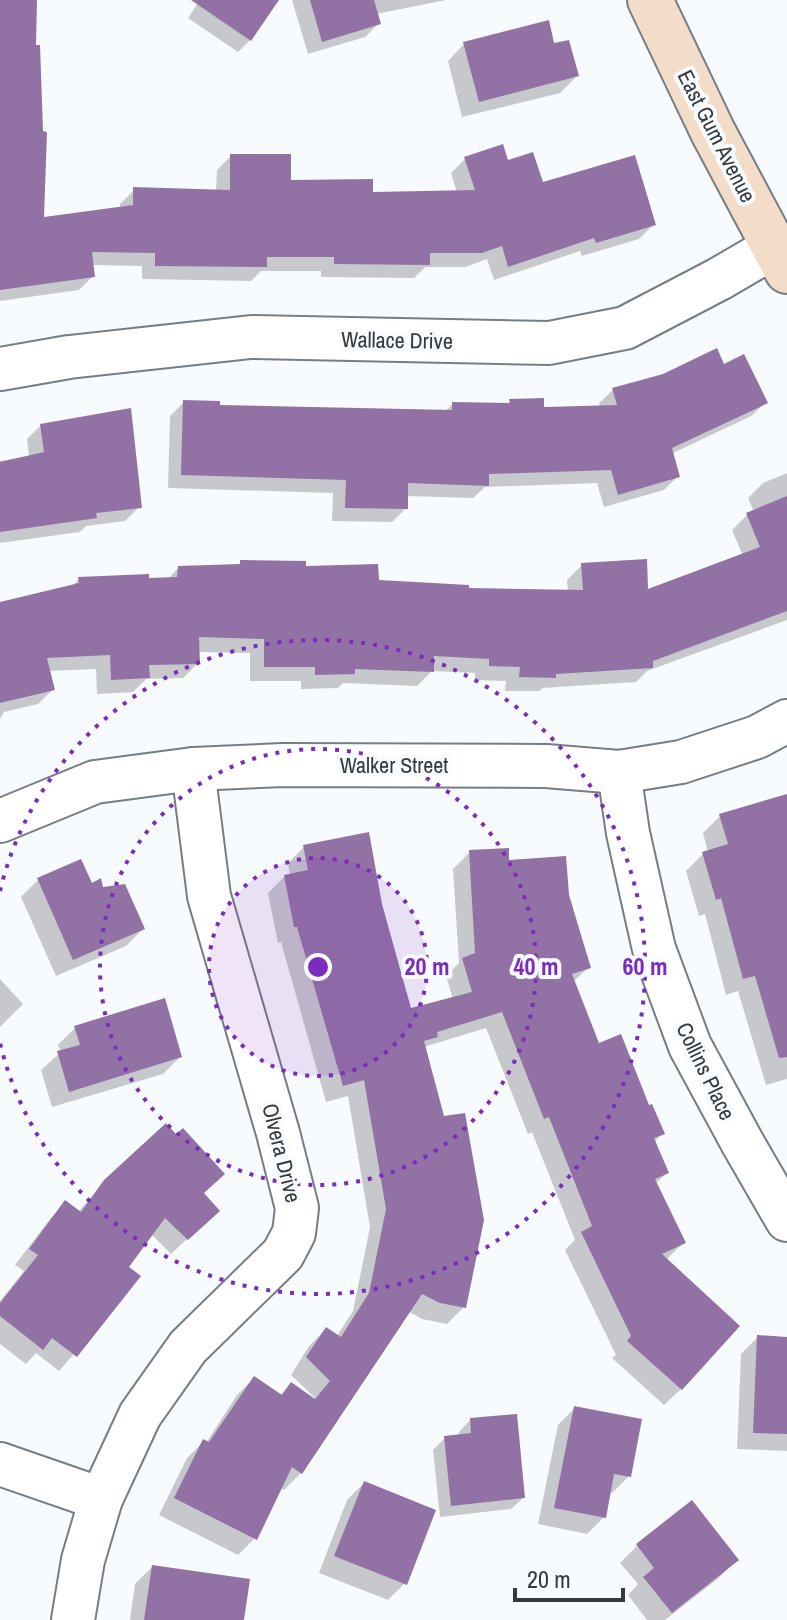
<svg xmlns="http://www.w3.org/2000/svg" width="787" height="1620" viewBox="0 0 787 1620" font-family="'Archivo Narrow',sans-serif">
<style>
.shadow{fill:#0003}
.building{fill:#9271a4}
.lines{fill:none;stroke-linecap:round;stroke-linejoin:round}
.street-casing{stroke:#767d83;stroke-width:46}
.secondary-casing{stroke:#767d83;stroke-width:48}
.street{stroke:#fff;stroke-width:42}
.secondary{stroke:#f3ddc9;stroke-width:44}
.ring{fill:none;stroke:#7b2cbf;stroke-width:4;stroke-dasharray:4 8}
.labels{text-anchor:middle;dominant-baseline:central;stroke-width:8;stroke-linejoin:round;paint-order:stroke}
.street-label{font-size:22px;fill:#36393b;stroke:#f8fbfe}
.centre{fill:#7b2cbf;stroke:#f8fbfe;stroke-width:4}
.ring-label{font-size:24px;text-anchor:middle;font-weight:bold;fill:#7b2cbf;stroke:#f8fbfe;stroke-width:8;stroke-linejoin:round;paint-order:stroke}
</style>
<rect width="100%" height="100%" fill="#f8fbfe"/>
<g class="shadow">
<path d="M0 0H35L34 47 42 219 120 209V204L134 190 216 192 217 170 231 156 289 182 371 194 457 193 451 173 465 159 507 163 542 184 653 225 639 239 582 256 580 251 494 280 487 259 466 267H425L414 278 321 277V271H261L251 281 142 279V266L92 265 93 276 79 290 0 301Z"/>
<path d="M200 0H276L250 40 238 52 188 18Z"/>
<path d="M292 0H446L376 14 379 23 365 37 308 54Z"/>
<path d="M464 44 577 76 560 93 462 117 448 61Z"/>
<path d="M723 367 765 403 751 416 671 454 678 476 664 490 604 507 597 483 485 487 473 498 406 496V508L392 522 332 521 333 493 168 488 170 416 184 402 218 407 444 412 453 404 507 405 510 401 542 409 600 407 599 403 613 390Z"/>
<path d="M41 425 139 507 125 521 86 526 80 532 0 543V461L29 456 27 439Z"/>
<path d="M787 473V620L647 671 636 682 543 688 539 691H505L506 681 475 680V673L432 671 417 686 343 683 338 688 301 689V681H250V653L198 652V663L183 678 146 679 133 692 97 694 96 669 48 671 53 689 38 704 4 712 0 719V604L71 587 79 579 167 580 178 568 237 566 241 562 304 568 377 582 467 590 568 592 567 580 582 565 647 592 743 556 732 530 747 515 754 512 748 498 763 483Z"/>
<path d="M787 796V1079L766 1085 738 991 726 995 705 914 699 916 686 871 703 854 708 852 703 833 720 816Z"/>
<path d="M304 847 381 904 409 1011 453 999 446 976 459 963 453 869 470 852 508 862 567 895 589 967 573 982 598 1046 647 1108 662 1134 654 1142 667 1173 655 1184 684 1242 666 1260 681 1389 664 1405 612 1358 616 1355 565 1250 575 1240 532 1132 528 1134 486 1028 427 1046 424 1048 464 1307 447 1324 422 1319 408 1311 301 1473 284 1490 280 1487 255 1538 238 1555 159 1515 187 1458 203 1442 206 1443 237 1395 254 1378 280 1395 291 1384 314 1400 315 1398 291 1375 309 1346 326 1329 337 1336 353 1311 370 1227 348 1096 326 1102 281 942 278 943 268 893 285 876H290L288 863Z"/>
<path d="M38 880 102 889 143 929 126 946 56 976 21 897Z"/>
<path d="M0 979 23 1004 0 1027Z"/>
<path d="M75 1028 180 1057 163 1074 52 1107 41 1070 61 1052 58 1045Z"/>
<path d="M105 1182 202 1194 201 1226 171 1254 151 1234 126 1267 99 1325 59 1371 36 1353 26 1364 0 1344V1301L24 1271 15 1265 50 1219 65 1203 78 1212Z"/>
<path d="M758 1337 787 1339V1451L737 1449 741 1354Z"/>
<path d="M575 1408 629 1476 612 1493 608 1492 604 1517 587 1534 538 1524 558 1425Z"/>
<path d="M470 1420 523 1498 511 1509 440 1517 433 1450 445 1438 459 1437V1432Z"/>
<path d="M364 1483 405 1583 388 1600 319 1573 347 1500Z"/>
<path d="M692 1503 736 1560 720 1577 665 1620H647L628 1595 638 1584 620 1563 637 1546Z"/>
<path d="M152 1567 242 1620H130L135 1584Z"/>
</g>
<g class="building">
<path d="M0 0H37L36 45H40L43 131 47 132 44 217 133 205V187L230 190V154H291V180L373 179V192L475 190 464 157 503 144 508 160 533 152 543 182 635 155 656 225 596 243 594 238 508 267 502 246 482 253H430V265L334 264V257H267V267L155 266V253L92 252 95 277 0 290Z"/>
<path d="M191 0H279L251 41Z"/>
<path d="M310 0H374L381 24 322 42Z"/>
<path d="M549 20 554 43 569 40 579 76 479 102 463 42Z"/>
<path d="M717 348 724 364 744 354 768 403 672 448 680 477 618 495 611 470 489 474V486L408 483V509L345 508 346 480 181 475 183 400 220 401V405L452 410V402L510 403 509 399 544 398V407L617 405 612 388 663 374Z"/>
<path d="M131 408 142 508 96 513 97 518 0 532V462L44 452 40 424Z"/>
<path d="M787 496V611L653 661V668L556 674V678L519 677 520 667 489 666V659L434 656V672L355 669V674L315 675V667H264V639L199 637 200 664 149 665 150 678 111 680 110 655 47 658 55 690 0 703V602L79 583 78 577 149 574V578L177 577 178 566 240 564V560L306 561V566L378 564 379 580 469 585V588L583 590 581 563 647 559 648 589 760 547 746 513Z"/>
<path d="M787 794V1057L779 1058 755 976 743 979 721 898 716 900 702 852 728 844 719 814Z"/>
<path d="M369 832 382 904 411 1008 472 992 462 958 475 953 469 850 509 848V860L566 856 569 895 591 968 572 974 599 1043 621 1034 649 1105 652 1104 665 1134 654 1138 669 1173 655 1179 686 1243 662 1254 740 1326 682 1390 627 1341 631 1336 581 1232 592 1226 549 1117 544 1119 502 1012 437 1032 438 1037 424 1041 444 1116 465 1113 484 1220 466 1308 440 1303 422 1294 302 1474 292 1467 257 1540 174 1498 203 1439 209 1442 254 1376 282 1395 291 1382 315 1399 330 1381 306 1357 326 1327 341 1337 369 1293 386 1209 364 1080 343 1086 297 927H294L284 875 308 870 303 845Z"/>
<path d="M81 859 92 883 101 878 103 887 125 884 145 929 73 960 37 878Z"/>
<path d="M165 998 182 1057 69 1092 57 1051 80 1045 74 1026Z"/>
<path d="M166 1123 176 1134 183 1128 225 1174 204 1193 220 1211 188 1240 165 1218 129 1267 141 1276 77 1357 52 1338 43 1350 0 1316V1303L38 1255 29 1249 65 1200 81 1212 104 1180Z"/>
<path d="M757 1335 787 1337V1434L753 1433Z"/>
<path d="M574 1406 642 1419 631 1477 614 1474 606 1518 554 1508Z"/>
<path d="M517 1414 525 1498 451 1506 444 1436 471 1433 470 1418Z"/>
<path d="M364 1481 436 1510 407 1585 334 1556Z"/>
<path d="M692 1500 739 1560 672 1613 643 1577 654 1568 636 1544Z"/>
<path d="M152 1565 250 1579 244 1620H144Z"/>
</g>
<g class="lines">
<g class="street-casing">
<g id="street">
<path d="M0 369 69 357 251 337 549 343 625 328 719 279 774 247"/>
<path d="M619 772 628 833 654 949 690 1046 742 1142 787 1220"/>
<path d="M0 821 95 782 193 769 283 765 546 766 619 772 681 762 757 737 787 721"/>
<path d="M0 1464 101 1499"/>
<path d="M73 1620 83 1560 101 1499 140 1415 188 1347 283 1254 294 1233 297 1208 278 1133 209 896 193 769"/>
</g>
</g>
<g class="secondary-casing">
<path id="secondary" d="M650 0 713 132 787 271"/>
</g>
<use href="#street" class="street"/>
<use href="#secondary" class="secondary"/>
</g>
<circle cx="318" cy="967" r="109" fill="#7b2cbf" fill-opacity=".12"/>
<g class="ring">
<circle cx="318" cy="967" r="109"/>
<circle cx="318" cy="967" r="218"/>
<path d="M0 891A327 327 0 1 1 0 1043"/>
</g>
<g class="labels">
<g class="street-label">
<text transform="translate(717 136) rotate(63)">East Gum Avenue</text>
<text transform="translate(397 340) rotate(1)">Wallace Drive</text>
<text x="394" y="765">Walker Street</text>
<text transform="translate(706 1071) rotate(64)">Collins Place</text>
<text transform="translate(282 1153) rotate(76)">Olvera Drive</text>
</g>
</g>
<circle cx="318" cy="967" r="12" class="centre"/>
<g class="ring-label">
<text x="427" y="975">20 m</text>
<text x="536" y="975">40 m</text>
<text x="645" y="975">60 m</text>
</g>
<path d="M515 1588v12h108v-12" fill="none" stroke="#36393b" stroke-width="4"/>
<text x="527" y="1588" font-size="24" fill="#36393b" stroke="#f8fbfe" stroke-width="6" paint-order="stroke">20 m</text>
</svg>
